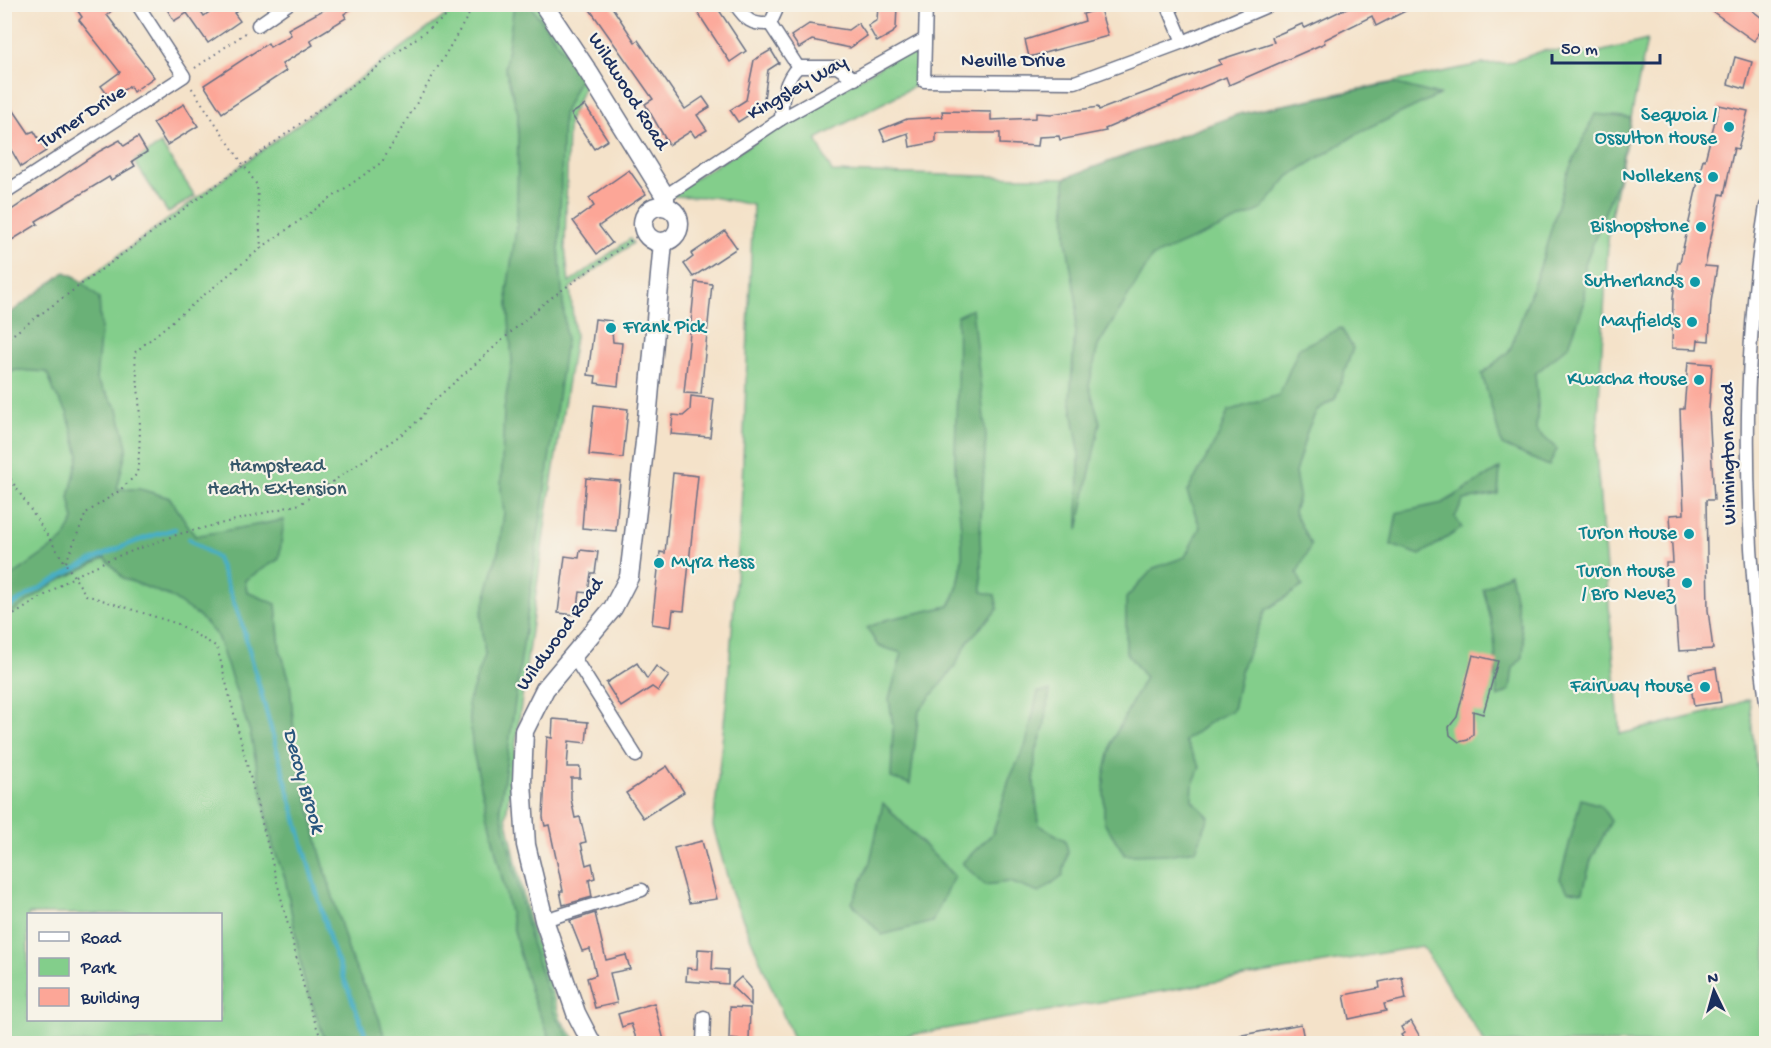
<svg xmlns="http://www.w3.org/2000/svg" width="1771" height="1048" viewBox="0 0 1771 1048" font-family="'Gochi Hand',sans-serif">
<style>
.green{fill:#83ce8b;stroke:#4f7e74;stroke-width:1.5;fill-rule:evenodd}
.forest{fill:#6ab177;stroke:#42706a;stroke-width:1.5}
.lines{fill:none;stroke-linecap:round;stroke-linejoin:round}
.stream{stroke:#46aec6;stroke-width:4.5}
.building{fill:#fca697}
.street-casing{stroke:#676e83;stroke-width:15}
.secondary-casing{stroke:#676e83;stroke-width:21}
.path{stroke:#676e83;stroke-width:2;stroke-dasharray:1.5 4.5;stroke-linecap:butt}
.street{stroke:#fff;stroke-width:12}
.secondary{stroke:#fff;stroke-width:18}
.culture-dot{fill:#0f9aa8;stroke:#f7f3e8;stroke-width:2}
.labels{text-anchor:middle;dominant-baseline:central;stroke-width:4.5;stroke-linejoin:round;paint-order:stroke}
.street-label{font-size:20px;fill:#1b2f5e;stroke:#f7f3e8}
.culture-label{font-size:20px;fill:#0d838f;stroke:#f7f3e8;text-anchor:end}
.park-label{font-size:20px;fill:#355769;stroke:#f7f3e8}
.water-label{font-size:21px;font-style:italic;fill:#28557d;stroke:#f7f3e8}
</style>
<rect width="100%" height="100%" fill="#f7f3e8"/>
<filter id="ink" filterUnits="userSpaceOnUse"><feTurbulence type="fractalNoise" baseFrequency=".0167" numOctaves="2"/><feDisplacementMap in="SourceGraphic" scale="12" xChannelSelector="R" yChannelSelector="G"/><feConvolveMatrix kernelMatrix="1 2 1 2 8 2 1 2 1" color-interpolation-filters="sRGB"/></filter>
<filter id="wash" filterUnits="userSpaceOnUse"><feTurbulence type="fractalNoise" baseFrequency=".008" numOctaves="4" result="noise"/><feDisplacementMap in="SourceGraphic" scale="24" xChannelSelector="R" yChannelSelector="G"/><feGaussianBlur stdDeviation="1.35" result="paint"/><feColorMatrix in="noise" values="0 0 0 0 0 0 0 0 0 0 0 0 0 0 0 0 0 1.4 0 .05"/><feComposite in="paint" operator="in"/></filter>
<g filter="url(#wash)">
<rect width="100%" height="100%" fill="#f4e2c9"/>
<g class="green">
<path d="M460 5H543L589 73 568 124 565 247 569 283 630 239 633 243 570 288 575 337 547 511 506 817 530 925 561 1020 578 1043H5V339ZM28 914H220V1020H28Z"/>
<path d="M925 39 924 81 816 139 832 172 1065 178 1239 114 1481 64 1508 63 1545 50 1595 53 1647 40 1609 225 1596 452 1620 734 1723 709 1749 699 1766 857V1043H1485L1422 946 899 1037 795 1043 732 894 713 826 727 695 741 511 753 205 712 197 665 196Z"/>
<path d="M161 144 195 196 168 213 134 161Z"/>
</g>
<g class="forest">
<path d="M514 5H530L581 75 563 115 559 251 566 340 500 808 531 942 555 1015 573 1043H552L533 999 519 952 473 752 468 703 485 655 481 615 499 548 504 513 501 489 504 409 512 362 507 291 517 223 518 113 505 68Z"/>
<path d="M1393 83 1439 95 1357 134 1289 176 1261 210 1152 257 1098 346 1089 386 1100 422 1078 530 1079 450 1070 398 1077 304 1066 239 1065 178 1239 114Z"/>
<path d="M1595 114 1631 118 1617 181 1585 264 1584 304 1569 345 1535 374 1538 405 1536 430 1557 449 1549 466 1502 445 1482 374 1510 350 1541 264 1567 174Z"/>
<path d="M65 272 76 277 99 298 101 327 96 380 118 409 127 447 117 489H140L170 498 195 536 284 520 279 559 245 580 247 592 276 604 280 649 290 681 295 746 320 852 350 956 379 1018 386 1043H326L304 980 285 878 273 847 250 732 217 636 200 617 169 596 123 578 105 558 55 583 5 617V581L63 540 74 520 69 497 79 455 67 412 55 394 47 372 16 370 5 375V317Z"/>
<path d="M972 309 986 436 980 535 982 592 995 595 998 609 969 640 953 669 919 711 910 784 891 778 893 727 889 699 902 653 878 646 867 628 885 620 949 606C975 564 954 504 955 457 956 410 959 363 957 316Z"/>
<path d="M1341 328 1353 348 1335 399 1317 410 1308 429 1295 473 1299 495 1294 512 1311 545 1297 573 1303 586 1266 610 1242 667 1233 710 1213 720 1185 741 1200 767 1193 784 1192 800 1209 817 1196 850 1173 854 1125 855 1104 822V776L1112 741 1145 677 1126 652V598L1154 568 1185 557 1200 527 1187 492 1219 435 1228 411 1279 395 1299 348Z"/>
<path d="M1500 468 1498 494 1464 500 1455 517 1462 528 1420 555 1391 545 1397 513 1443 503Z"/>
<path d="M1510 573 1524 643 1523 657 1513 668 1510 690 1498 697C1494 681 1497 667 1495 650 1494 629 1489 609 1483 589Z"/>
<path d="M1050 691 1044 728 1035 755 1034 783 1039 825 1065 840 1068 851 1063 875 1039 893 1010 882 985 885 962 863 993 833 1009 780 1026 744 1038 692Z"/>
<path d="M1581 799 1600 805 1611 821 1591 860 1583 892 1568 891 1560 879Z"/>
<path d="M883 803 954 876 932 922 882 935 852 903 870 862Z"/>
</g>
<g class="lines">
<g class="stream">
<path d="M189 539 217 558 241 621 331 944 369 1044"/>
<path d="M4 610C59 576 113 545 175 529"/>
</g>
</g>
<g id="blocks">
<g class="building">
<path d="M73 4H119L107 15 154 77 133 92 130 86 110 98 101 86 120 72 79 20 82 17Z"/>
<path d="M164 4H202L198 7 204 16 220 4H249L234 13 240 21 208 43 187 13 174 21Z"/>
<path d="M334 4H359L344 14 346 18 310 40 313 45 282 64 286 71 222 113 204 85 268 43 270 47 291 35 288 29Z"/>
<path d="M586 4H610L635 42 638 40 685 109 703 97 710 107 697 115 707 130 695 137 691 131 669 145 645 104 653 99Z"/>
<path d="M692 4H715L746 51 730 62Z"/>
<path d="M1355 4H1419L1376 26 1372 16 1324 40 1325 43 1229 85 1226 77 1105 129 1106 131 1060 140 1059 136 1039 137 1038 146 1000 144V133H936V142L910 147 908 133 885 141 880 130 907 119 943 117 942 111 991 112V120L1036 118V113L1051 114 1098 107 1099 110 1221 64 1219 60 1274 42 1272 37 1302 24 1305 28Z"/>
<path d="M1702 4H1744L1767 22 1754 41Z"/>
<path d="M878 5 897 6 896 28 893 33 877 42 868 26 877 20Z"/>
<path d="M1100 9 1108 36 1029 57 1025 40 1085 21 1083 14Z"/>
<path d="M858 23 867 36 850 48 812 40 799 48 791 36 809 24 848 30Z"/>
<path d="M771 50 779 63 768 70 763 106 738 122 730 110 746 100 754 60Z"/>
<path d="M1735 57 1752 62 1745 89 1728 84Z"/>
<path d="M4 96 29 133 34 131 46 151 21 167 4 137Z"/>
<path d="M184 104 198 126 167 145 153 123Z"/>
<path d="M585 105 608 140 594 149 571 114Z"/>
<path d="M1719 105 1748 111 1738 149 1734 148 1724 195 1720 194 1705 266 1717 267 1711 302 1709 341 1698 340 1697 349 1672 348 1673 297 1678 262H1680L1703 159 1705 160Z"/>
<path d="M138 137 147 152 132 161 135 166 111 180 109 177 36 221 38 224 4 245V215L100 151 120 140 124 146Z"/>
<path d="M629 170 646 194 599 226 612 243 597 254 573 221 594 206 589 198Z"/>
<path d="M725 231 737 248 693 277 684 264 693 257 691 254Z"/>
<path d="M695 282 712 284 701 394 684 393Z"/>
<path d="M595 319 611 321 613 342 622 343 618 386 595 383 596 376 588 375Z"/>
<path d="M1688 362 1712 364 1709 409 1714 500H1706L1708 610 1713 649 1679 651 1675 603H1667L1666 563H1673L1670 515 1684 514 1680 409H1684Z"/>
<path d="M691 396 714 399 710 437 671 434 673 415 683 416 690 410Z"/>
<path d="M594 405 628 409 623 458 589 455Z"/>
<path d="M673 473 698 476 684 611 673 610 671 627 652 624 660 552 665 553Z"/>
<path d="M586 478 620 481 616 531 582 528Z"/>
<path d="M580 550 598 552 595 573H591L588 593 580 592 577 615 558 613 565 556 579 558Z"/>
<path d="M1473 655 1498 661 1483 714 1473 711V734L1468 740 1459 742 1450 735 1449 727 1457 717Z"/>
<path d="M637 663 647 679 656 666 669 676 658 691 652 687 621 707 606 683Z"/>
<path d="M1716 668 1721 702 1694 706 1689 673Z"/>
<path d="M553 719 588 722 586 743 569 741 567 767H580V778H571V799L575 818 580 817 586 842 581 843 586 865 592 863 595 878 589 880 592 897 567 904 563 905 560 891H563L549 825 545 826 543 817 547 737 552 738Z"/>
<path d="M667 766 684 792 643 818 626 793Z"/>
<path d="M702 841 717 899 689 903 674 848Z"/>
<path d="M595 913 606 960 626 955 630 969 610 973 617 1003 595 1008 587 978 596 975 590 949 582 951 570 921Z"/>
<path d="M698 949 713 950 712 969 728 970V984L686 981 687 968 697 969Z"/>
<path d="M741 977 751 988V1005L731 986Z"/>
<path d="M1402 977 1406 999 1384 1004 1386 1011 1349 1019 1344 995 1380 988 1379 982Z"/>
<path d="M654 1003 665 1044H638L631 1024 622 1027 618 1014Z"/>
<path d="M730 1007 750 1008 749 1041 729 1039Z"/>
<path d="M1411 1021 1424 1044H1407L1401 1035 1404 1033 1401 1027Z"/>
<path d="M1301 1024 1305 1044H1222L1221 1039Z"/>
</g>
</g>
</g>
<g filter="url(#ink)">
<use href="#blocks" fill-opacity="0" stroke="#676e83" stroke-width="1.5"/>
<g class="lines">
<g class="street-casing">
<g id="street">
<path d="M735 4C746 20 751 25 770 24L776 11V4"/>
<path d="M926 4 924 81 1075 82 1183 42 1272 4"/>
<path d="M1167 4 1183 42"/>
<path d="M770 24 798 67"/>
<path d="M258 25 288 4"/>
<path d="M781 119C782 100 784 80 798 67H837L855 79"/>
<path d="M4 193 184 76 137 4"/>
<path d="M665 196 781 119 925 39"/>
<path d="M1766 206C1739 371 1744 537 1766 702"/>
<path d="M573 656 636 756"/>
<path d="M544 920 642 890"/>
<path d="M703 1044 704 1017"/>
</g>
</g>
<g class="secondary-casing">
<g id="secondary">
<path d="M543 4 589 73 665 196V206"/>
<circle cx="661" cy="224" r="18"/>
<path d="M592 1044 576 1013 544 920 526 845 522 782 524 731 545 689 613 608 629 577 645 442 663 242"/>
</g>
</g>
<g class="path">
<path d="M195 68 247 32"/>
<path d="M261 248 382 162 475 4"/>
<path d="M4 341 463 4"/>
<path d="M4 469 86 595 178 624 217 647 308 1003 323 1044"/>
<path d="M66 562 86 513 119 491 137 474C142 434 140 392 134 353L261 248 257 185 191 87"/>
<path d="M4 621 75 576 110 559 179 534 300 504 402 434 421 418 429 405 544 303 644 231"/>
</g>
<use href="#street" class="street"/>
<use href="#secondary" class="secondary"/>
</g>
</g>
<g class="culture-dot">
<circle cx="1729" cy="127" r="6"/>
<circle cx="1713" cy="177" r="6"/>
<circle cx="1701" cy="227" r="6"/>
<circle cx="1695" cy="282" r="6"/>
<circle cx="1692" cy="322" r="6"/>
<circle cx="611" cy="328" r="6"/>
<circle cx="1699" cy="380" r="6"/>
<circle cx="1689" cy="534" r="6"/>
<circle cx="659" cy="563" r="6"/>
<circle cx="1687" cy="583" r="6"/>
<circle cx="1705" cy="687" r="6"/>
</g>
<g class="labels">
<g class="street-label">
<text x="1013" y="62">Neville Drive</text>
<text transform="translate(798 89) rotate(-30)">Kingsley Way</text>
<text transform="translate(627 92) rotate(58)">Wildwood Road</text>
<text transform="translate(83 118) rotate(-33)">Turner Drive</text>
<text transform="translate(1730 454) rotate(-91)">Winnington Road</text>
<text transform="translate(561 635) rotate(-54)">Wildwood Road</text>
</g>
<g class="culture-label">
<text x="1717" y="116">Sequoia /<tspan x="1717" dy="23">Ossulton House</tspan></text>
<text x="1701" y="177">Nollekens</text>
<text x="1689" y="227">Bishopstone</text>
<text x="1683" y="282">Sutherlands</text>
<text x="1680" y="322">Mayfields</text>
<text x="623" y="328" text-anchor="start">Frank Pick</text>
<text x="1687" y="380">Kwacha House</text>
<text x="1677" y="534">Turon House</text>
<text x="671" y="563" text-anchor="start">Myra Hess</text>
<text x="1675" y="572">Turon House<tspan x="1675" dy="23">/ Bro Nevez</tspan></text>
<text x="1693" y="687">Fairway House</text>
</g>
<g class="park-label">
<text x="277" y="467">Hampstead<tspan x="277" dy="23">Heath Extension</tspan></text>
</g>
<g class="water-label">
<text transform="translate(302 781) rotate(74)">Decoy Brook</text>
</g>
</g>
<rect width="1771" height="1048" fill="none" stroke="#f7f3e8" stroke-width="24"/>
<rect x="27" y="913" width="195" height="108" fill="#f7f3e8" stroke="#9fa5b1" stroke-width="1.5"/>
<rect x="39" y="932" width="30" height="9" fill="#ffffff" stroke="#9fa5b1" stroke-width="1.5"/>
<text x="81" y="943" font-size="18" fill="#1b2f5e">Road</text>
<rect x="39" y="958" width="30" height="18" fill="#83ce8b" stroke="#9fa5b1" stroke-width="1.5"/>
<text x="81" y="973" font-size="18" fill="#1b2f5e">Park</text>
<rect x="39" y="988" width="30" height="18" fill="#fca697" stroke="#9fa5b1" stroke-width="1.5"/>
<text x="81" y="1003" font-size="18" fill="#1b2f5e">Building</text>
<g transform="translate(1714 991) rotate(355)" stroke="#f7f3e8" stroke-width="4.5" paint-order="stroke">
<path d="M0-4.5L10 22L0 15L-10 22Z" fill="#1b2f5e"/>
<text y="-9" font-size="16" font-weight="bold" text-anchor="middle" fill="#1b2f5e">N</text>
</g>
<path d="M1552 54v9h108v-9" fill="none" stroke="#1b2f5e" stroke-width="3"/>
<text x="1561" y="54" font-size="18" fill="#1b2f5e" stroke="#f7f3e8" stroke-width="4.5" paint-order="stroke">50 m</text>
</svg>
